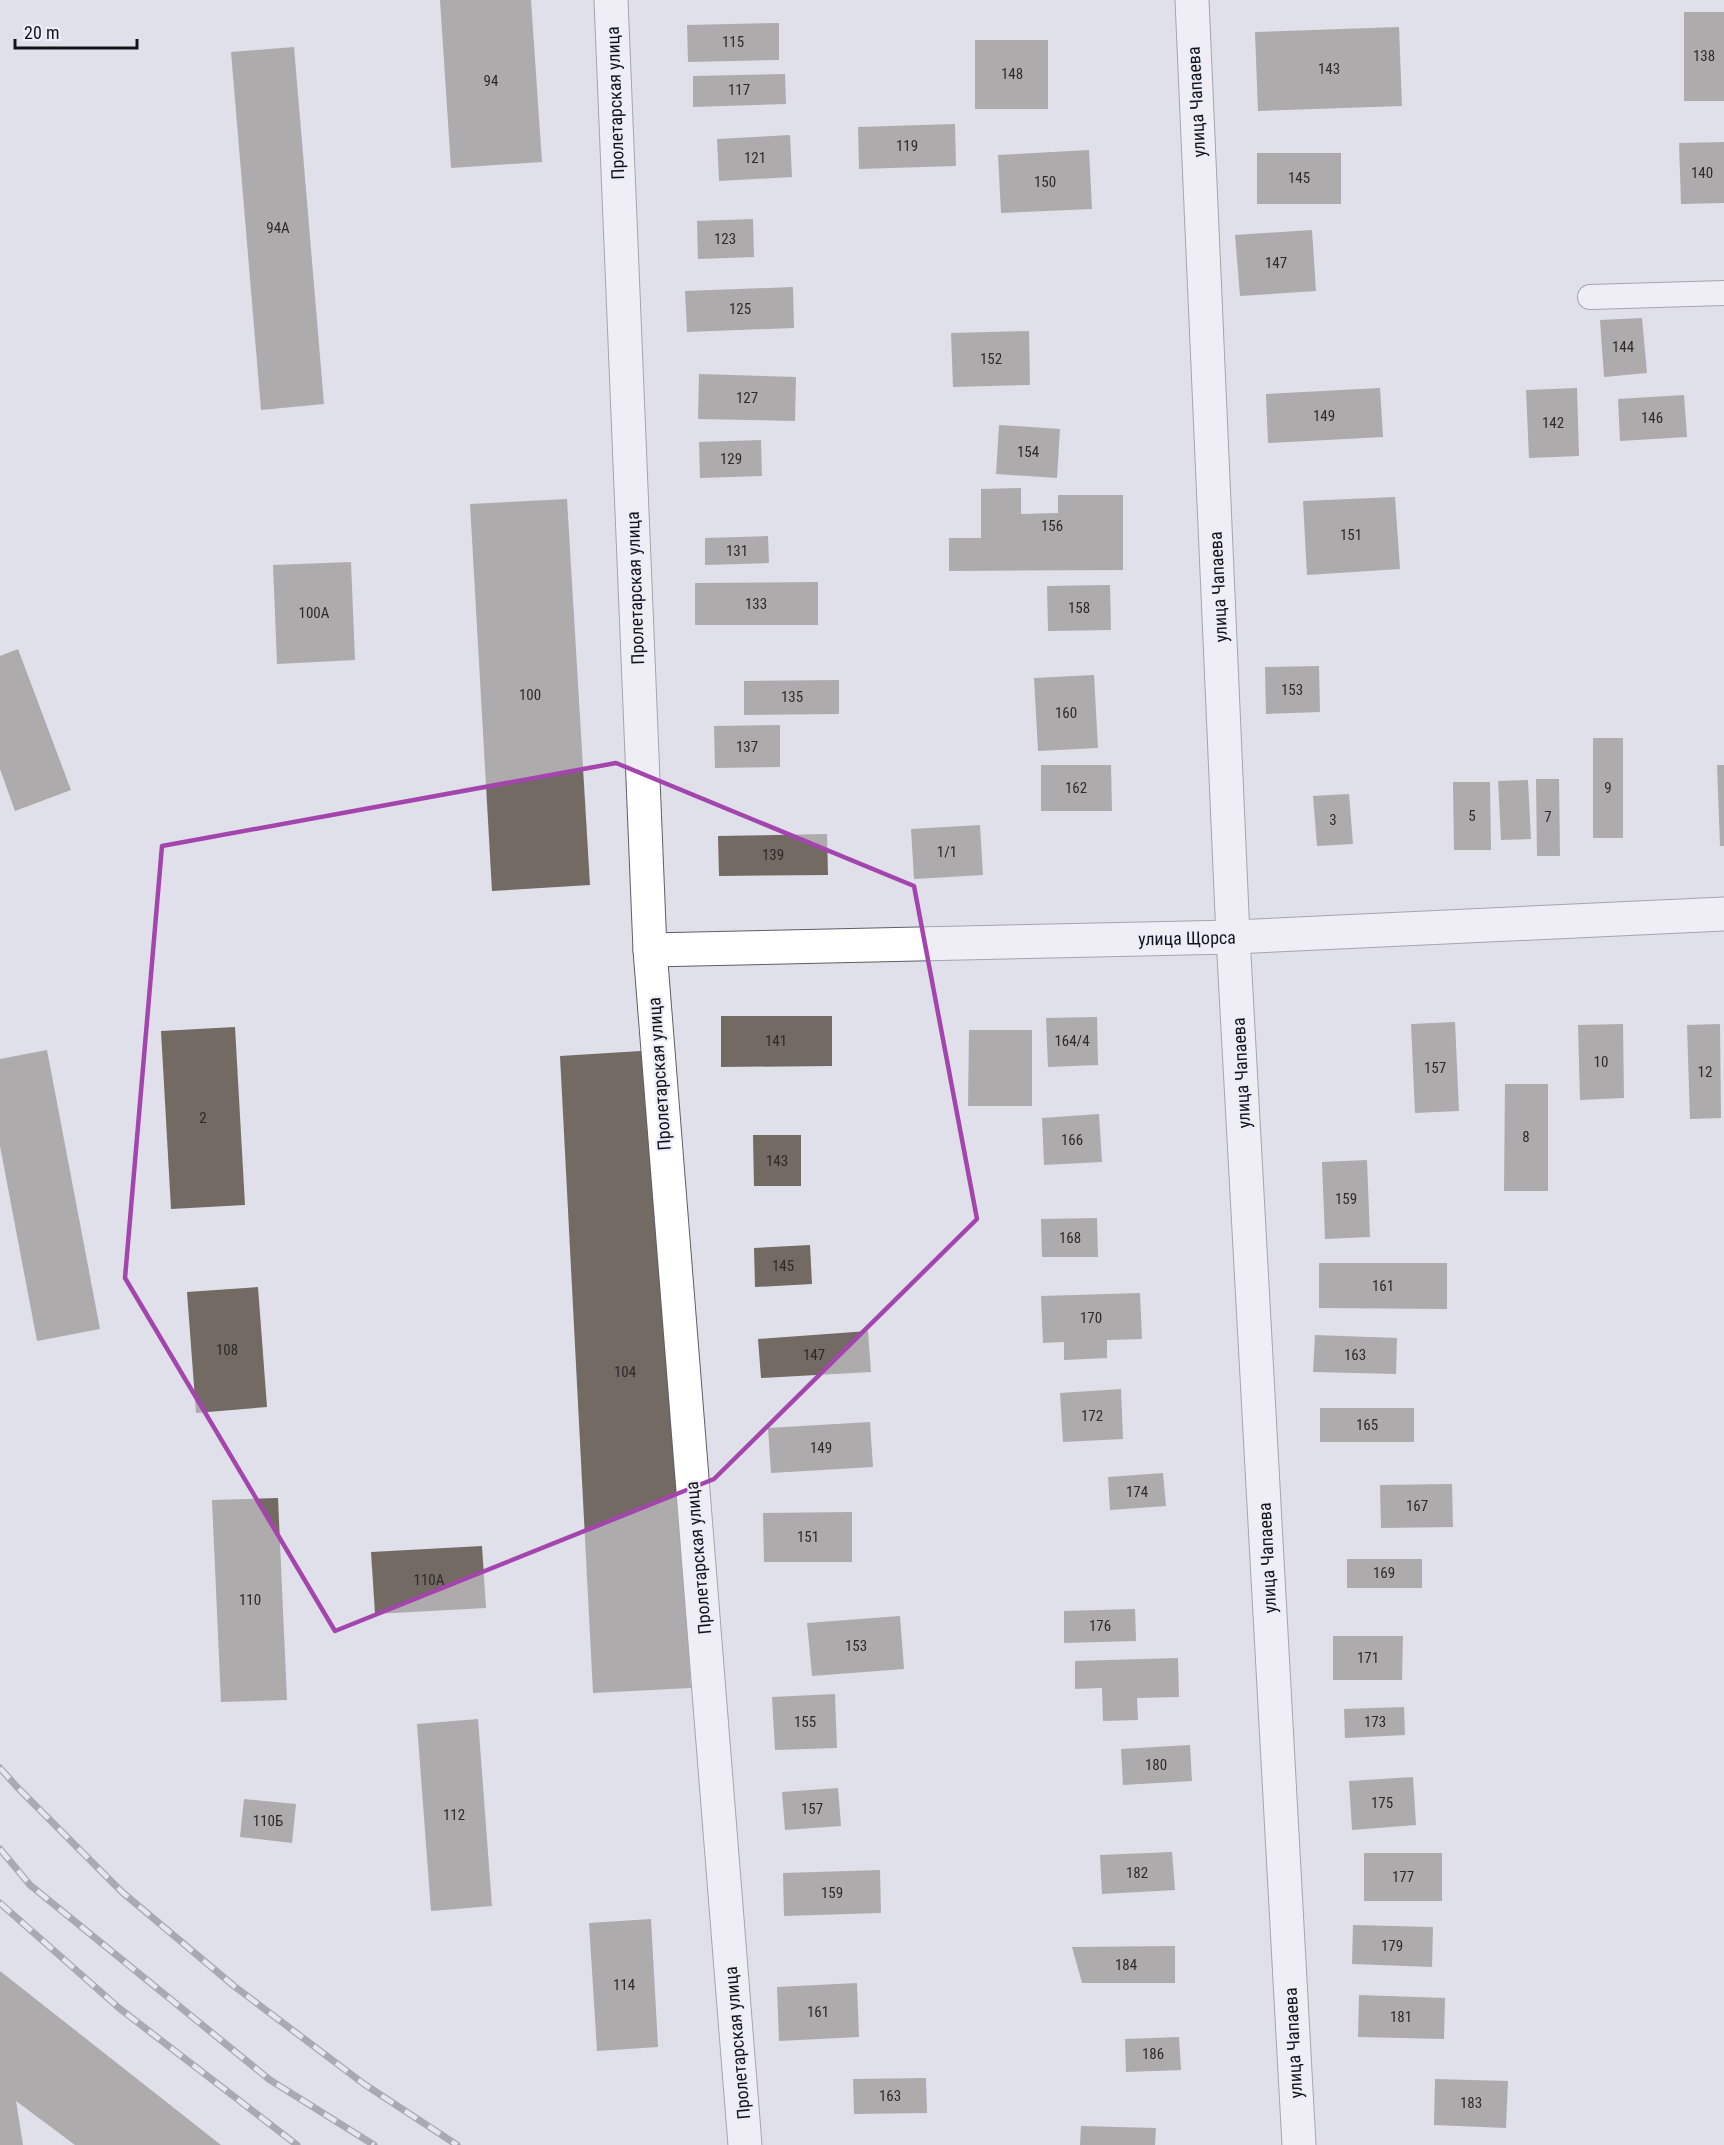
<svg xmlns="http://www.w3.org/2000/svg" width="1724" height="2145" viewBox="0 0 1724 2145" font-family="'Roboto Condensed',sans-serif">
<style>
.building{fill:#726a63}
.lines{fill:none;stroke-linecap:round;stroke-linejoin:round}
.lane-casing{stroke:#5e5e68;stroke-width:26}
.street-casing{stroke:#5e5e68;stroke-width:35}
.lane{stroke:#fff;stroke-width:24}
.street{stroke:#fff;stroke-width:33}
.rail-casing{stroke:#66666d;stroke-width:7}
.rail{stroke:#ededf9;stroke-width:4.5;stroke-dasharray:14;stroke-linecap:butt}
.marked{fill:none;stroke:#a445ad;stroke-width:4.5;stroke-linejoin:round}
.labels{text-anchor:middle;dominant-baseline:central;stroke-width:4.5;stroke-linejoin:round;paint-order:stroke}
.number-label{font-size:15px;fill:#2c2a2b}
.street-label{font-size:18px;fill:#141418;stroke:#ededf9}
</style>
<rect width="100%" height="100%" fill="#e0e0eb"/>
<g class="building">
<path d="M440 0H531L542 162 451 168Z"/>
<rect x="1684" y="12" width="40" height="89"/>
<path d="M779 23V60L688 62 687 25Z"/>
<path d="M1399 27 1402 106 1258 111 1255 32Z"/>
<rect x="975" y="40" width="73" height="69"/>
<path d="M294 47 324 404 261 410 231 52Z"/>
<path d="M785 74 786 104 693 107V76Z"/>
<path d="M955 124 956 166 859 169 858 127Z"/>
<path d="M790 135 792 177 719 181 717 139Z"/>
<path d="M1724 142V203L1681 204 1679 143Z"/>
<path d="M1089 150 1092 209 1001 213 998 155Z"/>
<rect x="1257" y="153" width="84" height="51"/>
<path d="M753 219 754 257 698 259 697 221Z"/>
<path d="M1312 230 1316 291 1240 296 1235 235Z"/>
<path d="M793 287 794 328 687 332 685 291Z"/>
<path d="M1642 318 1647 373 1604 377 1600 320Z"/>
<path d="M1029 331 1030 385 953 387 951 333Z"/>
<path d="M699 374 796 377 795 421 698 419Z"/>
<path d="M1380 388 1383 437 1268 443 1266 394Z"/>
<path d="M1577 388 1579 456 1529 458 1526 390Z"/>
<path d="M1684 395 1687 437 1620 441 1618 399Z"/>
<path d="M999 425 1060 429 1057 478 996 474Z"/>
<path d="M761 440 762 476 700 478 699 442Z"/>
<path d="M1021 488V514L1058 513V495H1123V570L949 571V538H981V489Z"/>
<path d="M1395 497 1400 569 1307 575 1303 501Z"/>
<path d="M567 499 590 885 492 891 470 504Z"/>
<path d="M768 536 769 563 705 565V538Z"/>
<path d="M351 562 355 660 277 664 273 565Z"/>
<path d="M818 582V625H695V583Z"/>
<path d="M1110 585 1111 630 1048 631 1047 586Z"/>
<path d="M18 649 71 790 15 811 0 769V656Z"/>
<path d="M1319 666 1320 712 1266 714 1265 667Z"/>
<path d="M1094 675 1098 748 1038 751 1034 678Z"/>
<path d="M839 680V714L744 715V681Z"/>
<path d="M780 725V767L715 768 714 726Z"/>
<rect x="1593" y="738" width="30" height="100"/>
<path d="M1041 765H1111L1112 811H1041Z"/>
<path d="M1717 765H1724V846H1720Z"/>
<path d="M1536 779H1559L1560 856H1537Z"/>
<path d="M1528 780 1531 839 1501 840 1498 781Z"/>
<path d="M1453 782H1490L1491 850H1454Z"/>
<path d="M1349 794 1353 844 1317 846 1313 796Z"/>
<path d="M980 825 983 875 914 879 911 829Z"/>
<path d="M827 834 828 875 719 876 718 836Z"/>
<path d="M721 1016H832V1066L721 1067Z"/>
<path d="M1097 1017 1098 1065 1048 1067 1046 1018Z"/>
<path d="M1455 1022 1459 1111 1415 1113 1411 1024Z"/>
<path d="M1623 1024 1624 1098 1580 1100 1578 1025Z"/>
<path d="M1720 1024 1721 1118 1690 1119 1687 1025Z"/>
<path d="M235 1027 245 1205 171 1209 161 1031Z"/>
<path d="M969 1030H1032V1106H968Z"/>
<path d="M47 1050 100 1329 37 1341 0 1146V1059Z"/>
<path d="M657 1050 691 1688 593 1693 560 1056Z"/>
<path d="M1505 1084H1548V1191H1504Z"/>
<path d="M1099 1114 1102 1162 1044 1165 1042 1118Z"/>
<path d="M753 1135H801V1186H754Z"/>
<path d="M1367 1160 1370 1237 1325 1239 1322 1162Z"/>
<path d="M1097 1218 1098 1257H1042L1041 1219Z"/>
<path d="M810 1245 812 1284 755 1287 754 1248Z"/>
<path d="M1319 1263H1447V1309L1319 1308Z"/>
<path d="M258 1287 267 1407 196 1413 187 1292Z"/>
<path d="M1140 1293 1142 1339 1107 1340V1358L1064 1360V1342L1043 1343 1041 1296Z"/>
<path d="M868 1331 871 1372 761 1378 758 1339Z"/>
<path d="M1315 1335 1397 1338 1396 1374 1313 1372Z"/>
<path d="M1121 1389 1123 1439 1063 1442 1060 1393Z"/>
<rect x="1320" y="1408" width="94" height="34"/>
<path d="M870 1422 873 1467 771 1473 768 1428Z"/>
<path d="M1163 1473 1166 1506 1110 1510 1108 1477Z"/>
<path d="M1452 1484 1453 1527 1381 1528 1380 1485Z"/>
<path d="M278 1498 287 1700 221 1702 212 1500Z"/>
<path d="M852 1512V1562H764L763 1513Z"/>
<path d="M482 1546 486 1608 375 1614 371 1552Z"/>
<rect x="1347" y="1559" width="75" height="29"/>
<path d="M1135 1609 1136 1641 1064 1643V1611Z"/>
<path d="M900 1616 904 1669 812 1676 807 1623Z"/>
<path d="M1333 1636H1403L1402 1680H1333Z"/>
<path d="M1178 1658 1179 1697 1137 1698 1138 1720 1103 1721 1102 1688 1075 1689V1661Z"/>
<path d="M835 1694 837 1748 775 1750 772 1697Z"/>
<path d="M1404 1707 1405 1735 1345 1738 1344 1709Z"/>
<path d="M478 1719 492 1906 431 1911 417 1724Z"/>
<path d="M1190 1745 1192 1781 1123 1785 1121 1749Z"/>
<path d="M1413 1777 1416 1825 1352 1830 1349 1781Z"/>
<path d="M838 1788 841 1826 785 1830 782 1792Z"/>
<path d="M244 1799 296 1804 292 1843 240 1837Z"/>
<path d="M1172 1852 1175 1890 1102 1894 1100 1855Z"/>
<rect x="1364" y="1853" width="78" height="48"/>
<path d="M880 1870 881 1913 784 1916 783 1873Z"/>
<path d="M651 1919 658 2047 597 2051 589 1923Z"/>
<path d="M1353 1925 1433 1927 1432 1967 1352 1964Z"/>
<path d="M1175 1946V1983H1082L1072 1947Z"/>
<path d="M0 1971 221 2145H75L16 2101 23 2145H0Z"/>
<path d="M857 1983 859 2037 779 2041 777 1987Z"/>
<path d="M1359 1995 1445 1998 1444 2039 1358 2037Z"/>
<path d="M1179 2037 1181 2070 1126 2072 1125 2039Z"/>
<path d="M926 2078 927 2113 854 2114 853 2079Z"/>
<path d="M1435 2079 1508 2081 1506 2128 1434 2125Z"/>
<path d="M1081 2126 1156 2128 1155 2145H1080Z"/>
</g>
<g class="lines">
<g class="lane-casing">
<path id="lane" d="M1590 297 1724 293"/>
</g>
<g class="street-casing">
<g id="street">
<path d="M611 0 650 950 745 2145"/>
<path d="M1192 0 1233 937 1299 2145"/>
<path d="M650 950 1233 937 1724 914"/>
</g>
</g>
<use href="#lane" class="lane"/>
<use href="#street" class="street"/>
<g class="rail-casing">
<g id="rail">
<path d="M0 1768 17 1787 122 1892 234 1986 364 2084 457 2145"/>
<path d="M0 1849 30 1885 270 2080 374 2145"/>
<path d="M0 1903 119 2008 297 2145"/>
</g>
</g>
<use href="#rail" class="rail"/>
</g>
<path d="M0 0H1724V2145H0ZM616 763 914 886 977 1219 714 1479 335 1631 125 1278 162 846Z" fill="#e0e0eb" fill-opacity=".55" fill-rule="evenodd"/>
<path class="marked" d="M616 763 914 886 977 1219 714 1479 335 1631 125 1278 162 846Z"/>
<g class="labels">
<g class="number-label">
<text x="733" y="42">115</text>
<text x="1704" y="56">138</text>
<text x="1329" y="69">143</text>
<text x="1012" y="74">148</text>
<text x="491" y="81">94</text>
<text x="739" y="90">117</text>
<text x="907" y="146">119</text>
<text x="755" y="158">121</text>
<text x="1702" y="173">140</text>
<text x="1299" y="178">145</text>
<text x="1045" y="182">150</text>
<text x="278" y="228">94А</text>
<text x="725" y="239">123</text>
<text x="1276" y="263">147</text>
<text x="740" y="309">125</text>
<text x="1623" y="347">144</text>
<text x="991" y="359">152</text>
<text x="747" y="398">127</text>
<text x="1324" y="416">149</text>
<text x="1652" y="418">146</text>
<text x="1553" y="423">142</text>
<text x="1028" y="452">154</text>
<text x="731" y="459">129</text>
<text x="1052" y="526">156</text>
<text x="1351" y="535">151</text>
<text x="737" y="551">131</text>
<text x="756" y="604">133</text>
<text x="1079" y="608">158</text>
<text x="314" y="613">100А</text>
<text x="1292" y="690">153</text>
<text x="530" y="695">100</text>
<text x="792" y="697">135</text>
<text x="1066" y="713">160</text>
<text x="747" y="747">137</text>
<text x="1076" y="788">162</text>
<text x="1608" y="788">9</text>
<text x="1472" y="816">5</text>
<text x="1548" y="817">7</text>
<text x="1333" y="820">3</text>
<text x="947" y="852">1/1</text>
<text x="773" y="855">139</text>
<text x="776" y="1041">141</text>
<text x="1072" y="1041">164/4</text>
<text x="1601" y="1062">10</text>
<text x="1435" y="1068">157</text>
<text x="1705" y="1072">12</text>
<text x="203" y="1118">2</text>
<text x="1526" y="1137">8</text>
<text x="1072" y="1140">166</text>
<text x="777" y="1161">143</text>
<text x="1346" y="1199">159</text>
<text x="1070" y="1238">168</text>
<text x="783" y="1266">145</text>
<text x="1383" y="1286">161</text>
<text x="1091" y="1318">170</text>
<text x="227" y="1350">108</text>
<text x="814" y="1355">147</text>
<text x="1355" y="1355">163</text>
<text x="625" y="1372">104</text>
<text x="1092" y="1416">172</text>
<text x="1367" y="1425">165</text>
<text x="821" y="1448">149</text>
<text x="1137" y="1492">174</text>
<text x="1417" y="1506">167</text>
<text x="808" y="1537">151</text>
<text x="1384" y="1573">169</text>
<text x="429" y="1580">110А</text>
<text x="250" y="1600">110</text>
<text x="1100" y="1626">176</text>
<text x="856" y="1646">153</text>
<text x="1368" y="1658">171</text>
<text x="805" y="1722">155</text>
<text x="1375" y="1722">173</text>
<text x="1156" y="1765">180</text>
<text x="1382" y="1803">175</text>
<text x="812" y="1809">157</text>
<text x="454" y="1815">112</text>
<text x="268" y="1821">110Б</text>
<text x="1137" y="1873">182</text>
<text x="1403" y="1877">177</text>
<text x="832" y="1893">159</text>
<text x="1392" y="1946">179</text>
<text x="1126" y="1965">184</text>
<text x="624" y="1985">114</text>
<text x="818" y="2012">161</text>
<text x="1401" y="2017">181</text>
<text x="1153" y="2054">186</text>
<text x="890" y="2096">163</text>
<text x="1471" y="2103">183</text>
</g>
<g class="street-label">
<text transform="translate(1196 102) rotate(-93)">улица Чапаева</text>
<text transform="translate(615 103) rotate(-92)">Пролетарская улица</text>
<text transform="translate(1218 587) rotate(-93)">улица Чапаева</text>
<text transform="translate(635 588) rotate(-92)">Пролетарская улица</text>
<text transform="translate(1187 938) rotate(-1)">улица Щорса</text>
<text transform="translate(1241 1073) rotate(-93)">улица Чапаева</text>
<text transform="translate(659 1074) rotate(-94)">Пролетарская улица</text>
<text transform="translate(698 1558) rotate(-95)">Пролетарская улица</text>
<text transform="translate(1267 1558) rotate(-93)">улица Чапаева</text>
<text transform="translate(737 2043) rotate(-95)">Пролетарская улица</text>
<text transform="translate(1293 2043) rotate(-93)">улица Чапаева</text>
</g>
</g>
<path d="M15 39v9h122v-9" fill="none" stroke="#141418" stroke-width="3"/>
<text x="24" y="39" font-size="18" fill="#141418" stroke="#ededf9" stroke-width="4.5" paint-order="stroke">20 m</text>
</svg>
